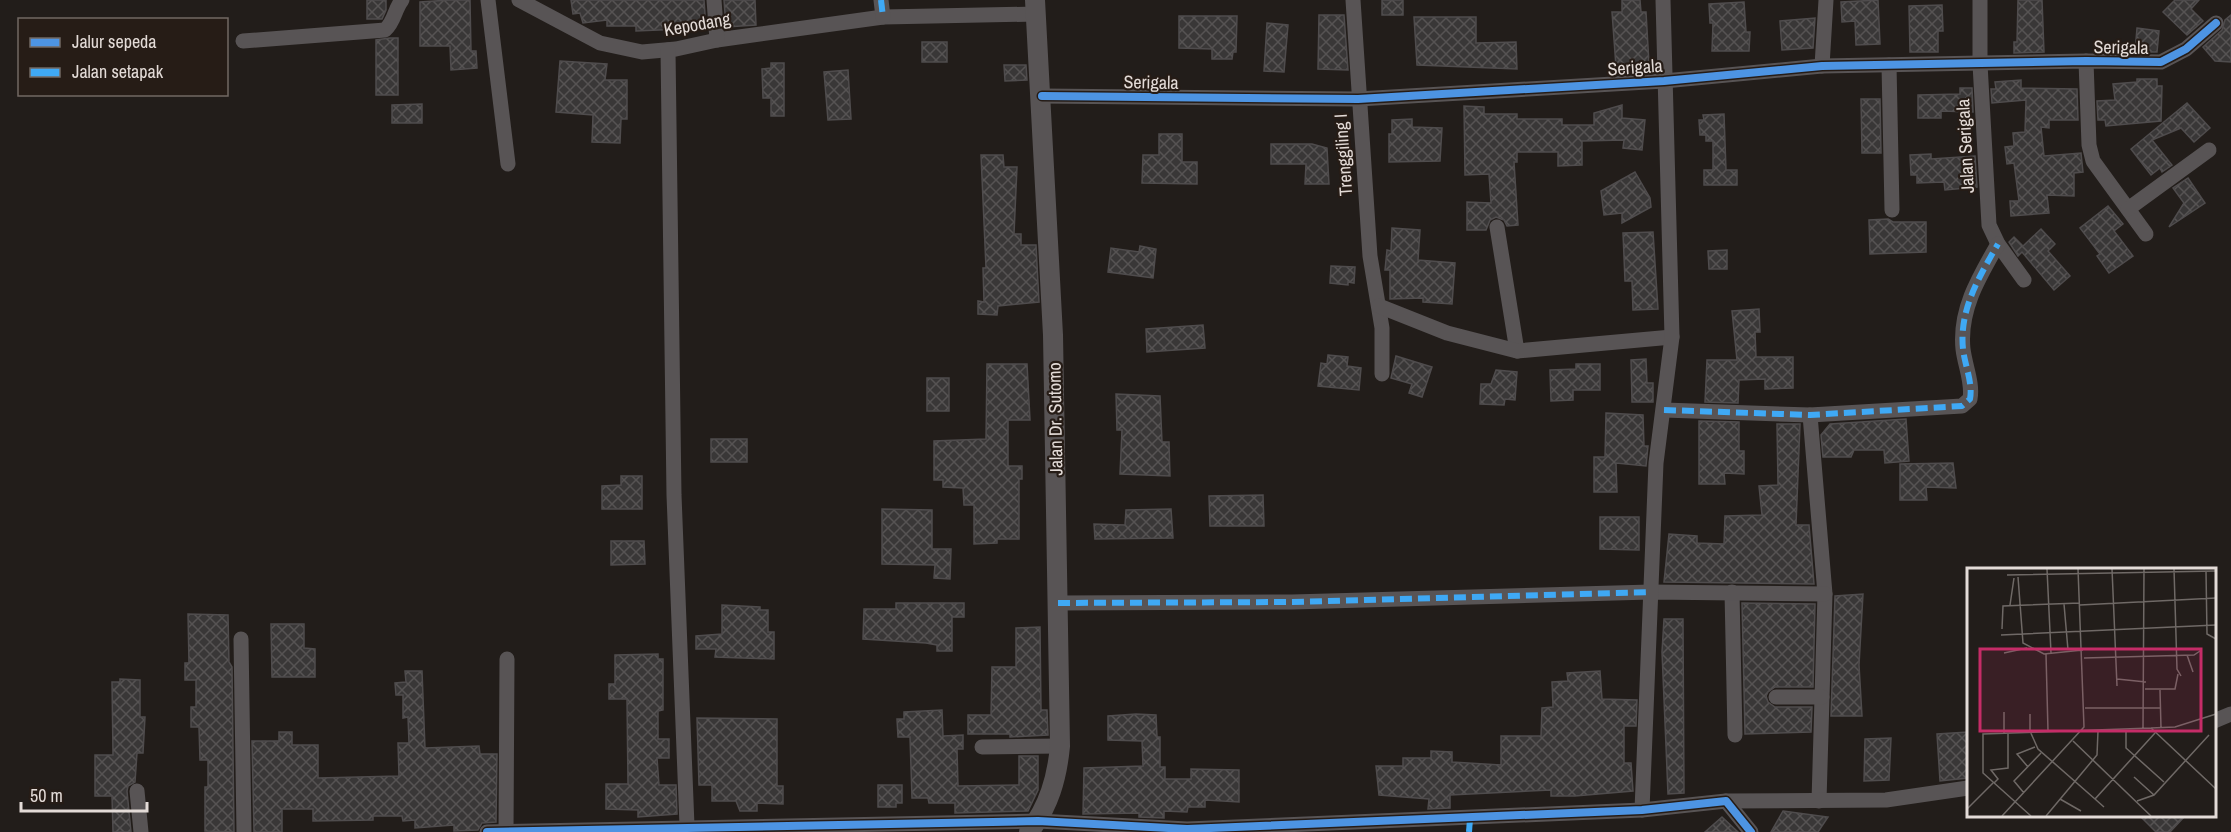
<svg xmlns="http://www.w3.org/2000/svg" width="2231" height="832" viewBox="0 0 2231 832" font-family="'Archivo Narrow',sans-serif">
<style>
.building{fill:url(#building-cross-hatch);stroke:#4f4c4d;stroke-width:1.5}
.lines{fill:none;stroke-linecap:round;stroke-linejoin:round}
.minor{stroke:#585455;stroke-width:15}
.tertiary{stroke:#585455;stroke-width:20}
.quiet{stroke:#3fa9f5;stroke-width:6;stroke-dasharray:12 6;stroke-linecap:butt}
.cycleway-casing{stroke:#261c16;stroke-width:11}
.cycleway{stroke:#4d94e3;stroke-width:8}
.labels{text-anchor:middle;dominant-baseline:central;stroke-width:4.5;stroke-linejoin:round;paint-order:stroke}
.street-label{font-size:18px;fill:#e3dbd7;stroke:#261c16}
.inset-road{fill:none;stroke:#6f6966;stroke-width:1.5}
.view{fill:#c52c67;fill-opacity:0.15;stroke:#c52c67;stroke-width:3}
.inset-edge{fill:none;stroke:#e3dbd7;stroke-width:3}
</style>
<defs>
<pattern id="building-cross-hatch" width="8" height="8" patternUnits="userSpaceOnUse" patternTransform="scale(1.5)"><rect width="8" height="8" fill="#393737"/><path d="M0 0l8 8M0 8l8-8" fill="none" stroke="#565353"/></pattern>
</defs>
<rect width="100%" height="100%" fill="#221d1a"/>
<g class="building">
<path d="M367 0H386V10L382 19H367Z"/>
<path d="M449 0H470L471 51H476L477 68 451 70 450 46H420V2Z"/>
<path d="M571 0H704L706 28 636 31V26H607V20L583 23 580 13 573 14Z"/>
<path d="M724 0H755L756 25 726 27Z"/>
<rect x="1382" y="0" width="21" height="15"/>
<path d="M1622 0H1640L1641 12H1646L1649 64 1616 67 1612 12H1622Z"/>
<path d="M1878 0 1880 44 1856 45 1855 21 1842 22 1841 2Z"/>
<path d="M2018 0H2042L2044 52 2014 53V42H2017Z"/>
<path d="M2175 0H2199L2191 9 2203 21 2187 35 2163 12Z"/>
<path d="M1744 2 1746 32H1750L1749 51H1712L1713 23H1710L1709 4Z"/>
<path d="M1942 5 1943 31H1938V52H1910L1909 6Z"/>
<path d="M1319 15H1344L1348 70 1318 69Z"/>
<path d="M2231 15V62L2215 61 2203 47 2222 30 2225 20Z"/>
<path d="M1179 16H1237L1236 52H1233L1232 59H1212V49L1179 48Z"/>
<path d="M1414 17H1476V43L1516 42 1517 69 1417 65Z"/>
<path d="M1815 18 1813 48 1782 50 1780 21Z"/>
<path d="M1267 23 1288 25 1284 72 1264 71Z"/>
<path d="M2137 28 2159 31 2157 52H2135Z"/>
<path d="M390 38H398V95H376V40Z"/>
<rect x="922" y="42" width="25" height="20"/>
<path d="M560 61 607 64 605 80H627V119H621L620 143 592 142 593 115 556 112Z"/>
<path d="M771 63H784V116H771V98H763L762 69 771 68Z"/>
<path d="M1004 65H1026L1027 80 1005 81Z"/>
<path d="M848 70 851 119 828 120 824 72Z"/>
<path d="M2137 79H2157V86H2162L2161 121 2106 126 2105 120H2098L2097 101 2115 100 2113 84 2137 82Z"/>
<path d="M2021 80V88L2077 89 2078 120H2049V128L2041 127 2044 156 2081 153 2083 172 2074 173V196L2047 195 2049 213 2011 216 2010 201H2019L2014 163 2007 164 2005 147 2014 146 2013 133 2025 132 2026 100 1992 103 1991 89H1996L1995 82Z"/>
<path d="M1960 88H1972L1973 112 1941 111V118H1918V95L1960 94Z"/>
<path d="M1861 99H1880L1881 153H1862Z"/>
<path d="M2187 103 2210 128 2194 142 2181 128 2152 140 2172 165 2162 172 2160 168 2151 175 2131 149Z"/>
<path d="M422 104V123H392V105Z"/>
<path d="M1622 105V118L1645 120 1642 150 1623 148 1624 140 1582 141V165L1558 166V152H1517V162H1514L1518 225 1507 226 1504 220 1496 217 1490 220 1486 230H1467V202L1491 203 1489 174 1465 175 1464 106 1484 107V114H1517V119H1562V125H1594V113Z"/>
<path d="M1724 114 1726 170H1737V185H1704V170H1713V141H1706V135H1700L1699 120H1704L1703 115Z"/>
<path d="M1412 119V127L1442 128 1440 161 1389 162V134H1392V120Z"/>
<path d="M1159 134H1182V162H1197V184L1142 183 1143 155H1159Z"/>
<path d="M1271 144H1312L1327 148 1329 184H1305L1306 164H1271Z"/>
<path d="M1931 154V159L1975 156 1977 187 1945 190 1944 182 1917 183V175H1911L1910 155Z"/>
<path d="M981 155H1003L1004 167H1017L1014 234H1021V245H1036L1039 302 998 306 997 315 978 314V301L984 302 983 268H986Z"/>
<path d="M1635 172 1650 198 1651 207 1622 223V213L1604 215 1601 191Z"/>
<path d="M2188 178 2205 203 2169 227 2184 203 2173 188Z"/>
<path d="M2108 206 2123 224 2114 231 2133 256 2109 273 2097 256 2100 254 2080 228Z"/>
<path d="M1888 219 1893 222H1926V252L1870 254 1869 220Z"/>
<path d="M1392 228 1420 230 1418 260 1455 263 1452 304 1423 302V298L1390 299V270H1385L1387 250 1391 251Z"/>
<path d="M2041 229 2055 244 2048 251 2070 276 2054 290 2022 252 2018 256 2009 242 2014 237 2023 246Z"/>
<path d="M1653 232 1658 309 1633 310 1632 281H1625L1623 233Z"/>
<path d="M1140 246 1156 249 1153 278 1108 272 1111 248 1139 252Z"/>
<path d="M1727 250V269H1709L1708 251Z"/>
<path d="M1331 266 1355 267 1354 283 1348 282V285L1330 283Z"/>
<path d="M1759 309 1760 332H1755L1756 357H1793V388L1765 389V379L1739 380 1738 403 1705 402 1707 360H1737L1732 311Z"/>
<path d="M1203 325 1205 348 1147 352 1146 329Z"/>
<path d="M1328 355 1348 357 1347 366 1361 368 1359 390 1318 386 1321 363 1327 364Z"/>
<path d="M1396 356 1432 367 1422 397 1409 393 1412 384 1391 378Z"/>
<path d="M1646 359 1647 383H1653V402H1632L1631 360Z"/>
<path d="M987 364H1027L1030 420H1008V466H1022V479H1019V539H997V543L974 544V505H964L963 488 943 487V480H934V441L986 439Z"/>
<path d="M1576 364H1600V390H1573V400L1551 401 1550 370 1576 369Z"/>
<path d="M1496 370 1517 372 1515 400 1505 399 1504 405 1480 404 1481 384H1491Z"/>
<rect x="927" y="378" width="22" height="33"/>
<path d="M1116 394 1160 396 1162 442H1169L1170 476 1120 474 1122 430H1117Z"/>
<path d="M1606 413 1643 415 1644 446H1648L1646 466 1616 463 1617 492H1594V457H1605Z"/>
<path d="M1906 419 1909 461 1885 463 1884 450H1854L1851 457H1823L1821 435 1830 424Z"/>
<path d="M1699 421 1739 422V451H1744V474L1724 473 1725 484H1699Z"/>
<path d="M1777 424H1800L1796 525H1809L1814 584 1664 582 1669 534 1697 536V543L1724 544 1725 516 1762 515 1759 486 1778 485Z"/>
<rect x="711" y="439" width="36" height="23"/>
<path d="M1953 463 1956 488 1926 487 1927 500H1900V464Z"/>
<path d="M621 476H642V509H602V486L621 485Z"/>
<path d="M1263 495 1264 526H1210L1209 496Z"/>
<path d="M882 509 932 510V549H951L950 579 934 578 935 565 882 564Z"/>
<path d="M1171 509 1173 538 1095 539 1094 524 1125 525 1126 510Z"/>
<path d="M1600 517H1639V550L1600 549Z"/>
<path d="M611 541H644L645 564 611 565Z"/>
<path d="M1863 594 1859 665 1862 716H1831L1835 596Z"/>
<path d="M896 603H964V617H952V651H937V645L926 643 863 639 864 609H896Z"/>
<path d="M1742 603 1815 604 1813 687H1775L1768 692 1766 696 1768 702 1775 707H1812L1811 732 1745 734Z"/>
<path d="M722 605 760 607V610H768V632H774V659L715 657 716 649H696V636L722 634Z"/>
<path d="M188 614 228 615 229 662 232 667 234 832 205 831V787H208V760H200L199 727H191V707H196V680H185V663H189Z"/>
<path d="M1664 619H1683L1684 793 1668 794 1662 652Z"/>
<path d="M271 624H304V648L315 649V677H272Z"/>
<path d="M1040 627 1041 710H1047L1048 735 1010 737V734H968V715H991L992 667H1016V628Z"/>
<path d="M658 654V659H663V710L658 711V739H669V758H657L659 785H676L677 814 638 817V810L606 809V784H628L627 699H609V684H615V655Z"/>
<path d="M405 671H422L425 748 479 746 480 754H497L496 822 482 823 478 830 454 831V825L415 828V820L403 821 402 816H373V820L313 821V809H282V832H254L252 741H279V732H292V745H318V778L399 776 398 743H409L408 717 403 718V695H396L395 683 406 682Z"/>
<path d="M1600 671 1602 699 1637 700 1636 726H1624V763H1631L1633 791 1575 796H1551V790L1450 795V808L1428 809 1429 799 1379 795 1376 766H1403V758H1431V751L1452 752V762L1501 765V736H1541L1542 708 1553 707 1552 682 1568 681 1567 673Z"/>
<path d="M120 679 140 680V717H145L143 753H137L135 782 128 786 127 791 131 832H113L112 796H95V755H113L112 682H120Z"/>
<path d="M942 710 943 736 963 735V749H957L958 786 1019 785V756H1038V790L1028 811 955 813V803H929L928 798H912L910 737H898L897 719H904V712Z"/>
<path d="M1136 714 1156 715 1157 737H1160V767H1165V779H1191V769L1239 770V802L1205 800V807H1188L1187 812 1164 811V818L1139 817V813L1083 814 1084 768 1143 766 1142 741 1108 740V716Z"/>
<path d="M697 718 777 719V786H783V804L757 803V811H740L736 801H712V785H699Z"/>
<path d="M1968 732V778L1940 781 1937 734Z"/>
<path d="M1891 738 1889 780 1864 781 1865 739Z"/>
<path d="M878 785H902V803H896V807H878Z"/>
<path d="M1783 811 1828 817 1818 832H1771Z"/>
<path d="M2140 816H2185L2170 832H2156Z"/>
<path d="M1722 817 1738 832H1705Z"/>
</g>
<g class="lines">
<g class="minor">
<path d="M488 0 508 164"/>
<path d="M519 0 600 43 642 52 676 49 717 40 883 17 1036 14"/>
<path d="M714 0 717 40"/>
<path d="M881 0 883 17"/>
<path d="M1353 0 1370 256 1382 328V374"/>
<path d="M1980 0V64L1989 225 1998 244 2024 280"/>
<path d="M243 41 385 30C395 21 394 10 402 0"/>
<path d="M668 50 674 495 687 826"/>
<path d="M2086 61 2089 145 2093 161 2146 234"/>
<path d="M1889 65 1892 210"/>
<path d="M1822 66 1826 0"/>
<path d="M1042 96 1358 99 1664 81 1822 66 2086 61 2161 62 2186 49 2216 23"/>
<path d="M2128 209 2209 150"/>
<path d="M1497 227 1517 351"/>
<path d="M1379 306 1447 333 1517 351 1672 337"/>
<path d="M1664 410 1810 415 1962 406 1970 399C1973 383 1965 366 1963 349 1959 310 1979 277 1998 244"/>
<path d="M1810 415 1825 594 1819 801"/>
<path d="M1732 592 1735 735"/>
<path d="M1058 603 1292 602 1651 592 1825 594"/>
<path d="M241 639 244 832"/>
<path d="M1776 697H1822"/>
<path d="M2214 721 2231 714"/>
<path d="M982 747 1060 746"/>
<path d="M137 791 141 832"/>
<path d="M1726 801 1886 800 1968 788"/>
<path d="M1642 810 1656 463 1672 337 1663 0"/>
<path d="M487 832 1038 821 1187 829 1642 810 1726 801 1751 832"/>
<path d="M506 832 507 659"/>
</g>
<path class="tertiary" d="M1029 832C1049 806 1057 778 1060 746L1053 335 1035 0"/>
<g class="quiet">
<path d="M881 0 883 17"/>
<path d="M1664 410 1810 415 1962 406 1970 399C1973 383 1965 366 1963 349 1959 310 1979 277 1998 244"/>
<path d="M1058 603 1292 602 1651 592"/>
<path d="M1469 832 1470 819"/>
</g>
<g class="cycleway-casing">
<g id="cycleway">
<path d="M1042 96 1358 99 1664 81 1822 66 2086 61 2161 62 2186 49 2216 23"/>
<path d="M487 832 1038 821 1187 829 1642 810 1726 801 1751 832"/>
</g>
</g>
<use href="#cycleway" class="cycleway"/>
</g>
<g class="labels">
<g class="street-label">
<text transform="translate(697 24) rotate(-10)">Kepodang</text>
<text transform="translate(2121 47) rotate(1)">Serigala</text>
<text transform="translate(1635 67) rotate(-4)">Serigala</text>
<text transform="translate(1151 82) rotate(1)">Serigala</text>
<text transform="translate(1965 146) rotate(-93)">Jalan Serigala</text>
<text transform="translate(1343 155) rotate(-94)">Trenggiling I</text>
<text transform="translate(1055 419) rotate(-91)">Jalan Dr. Sutomo</text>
</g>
</g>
<g transform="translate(1967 568)">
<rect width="249" height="249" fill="#221d1a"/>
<path class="inset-road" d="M80 1 84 85M145 1 150 118M207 1 210 101 214 108M239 3 240 66 249 71M40 7 249 3M51 9 56 75 77 86 116 82M97 36 101 82M43 37 47 10M113 37 249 30M35 61 36 38 113 35M34 67 249 57M37 85 60 80M79 86 81 163M220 87 226 104M117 90 227 87 233 83M150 111 179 114M178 121H208L211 106M193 122 194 160M118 140H194M37 144V165M63 146V163L71 181 128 231M184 160 208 159 249 146M176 161 177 1M159 162V180L197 214M106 173 184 248M61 199 50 186 68 179M167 209 187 227M27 215 31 211 24 202 41 200V165M57 225 47 213 74 185M93 231 114 243M170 233 187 227 242 167M137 239 128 231 188 165M0 241 26 215M35 248 117 159 111 1M64 248 16 205V166L184 160 249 221M79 248 130 187 131 163"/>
<path class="view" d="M13 81H234V163H13Z"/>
<rect width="249" height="249" class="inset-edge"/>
</g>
<rect x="18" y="18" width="210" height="78" fill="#261c16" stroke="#726863" stroke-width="1.5"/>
<rect x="30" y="38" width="30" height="9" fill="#4d94e3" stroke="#726863" stroke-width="1.5"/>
<text x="72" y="48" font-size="18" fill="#e3dbd7">Jalur sepeda</text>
<rect x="30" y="68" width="30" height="9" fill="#3fa9f5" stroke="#726863" stroke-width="1.5"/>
<text x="72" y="78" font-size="18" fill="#e3dbd7">Jalan setapak</text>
<path d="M21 802v9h126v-9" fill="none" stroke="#e3dbd7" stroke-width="3"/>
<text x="30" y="802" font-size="18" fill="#e3dbd7" stroke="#261c16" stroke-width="4.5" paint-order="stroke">50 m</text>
</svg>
